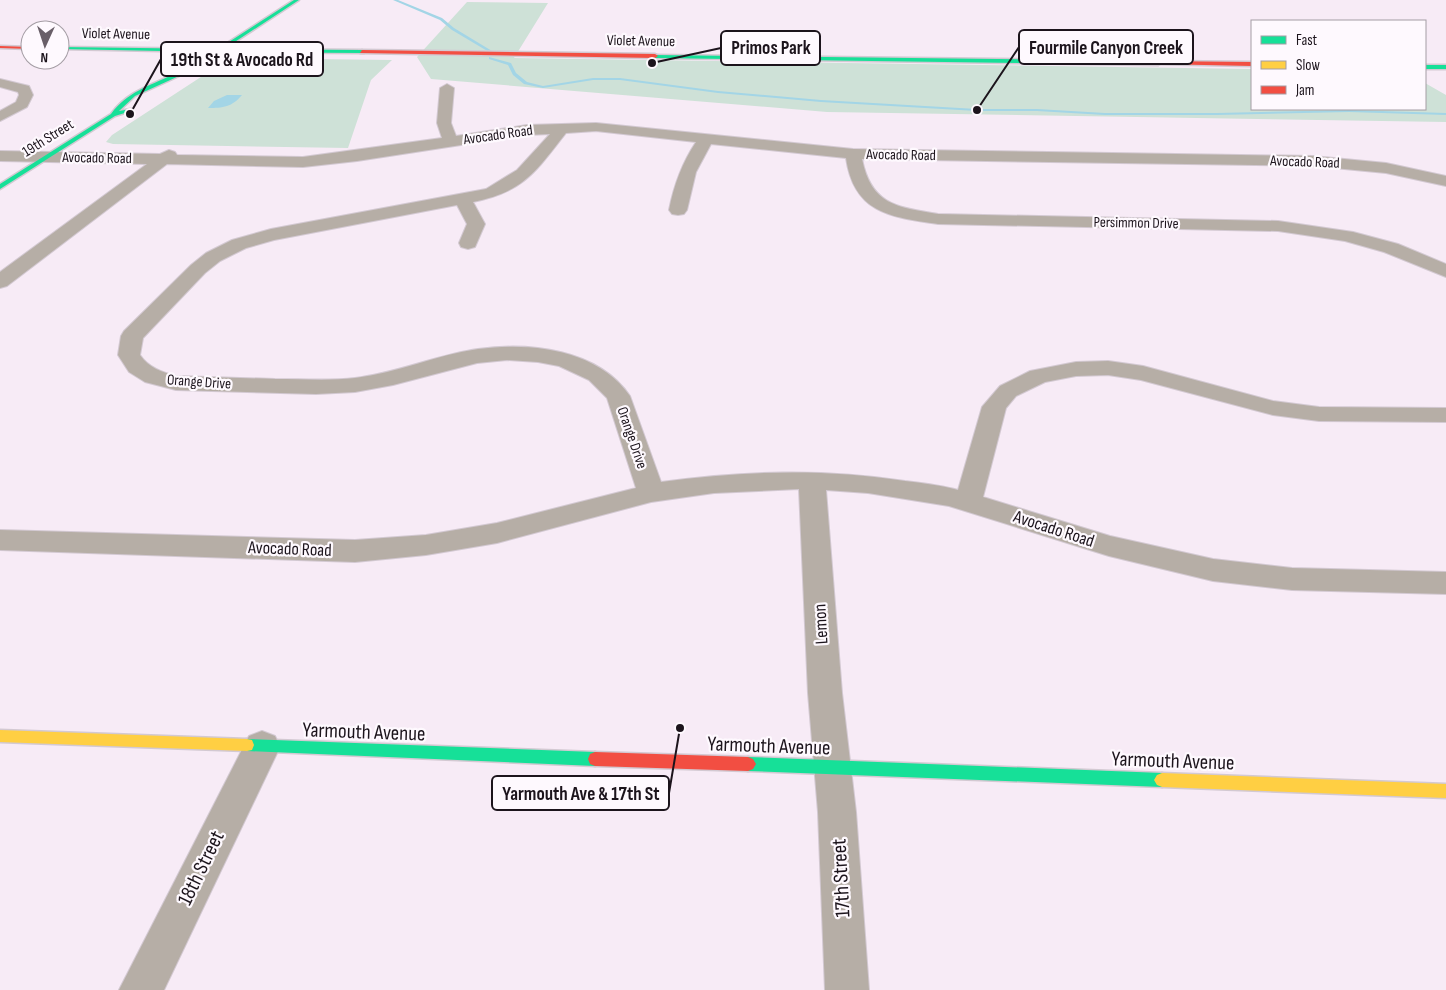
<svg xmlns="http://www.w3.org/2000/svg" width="1446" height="990" viewBox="0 0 1446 990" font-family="'Sofia Sans Condensed',sans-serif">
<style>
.green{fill:#cee1d7}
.water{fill:#a3d5e6}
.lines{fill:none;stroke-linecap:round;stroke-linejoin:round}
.stream{fill:#a3d5e6;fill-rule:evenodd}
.street-casing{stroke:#d3c9d2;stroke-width:2}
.fast-casing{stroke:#d3c9d2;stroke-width:3}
.slow-casing{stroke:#d3c9d2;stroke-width:3}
.jam-casing{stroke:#d3c9d2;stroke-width:3}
.street{fill:#b6aea6;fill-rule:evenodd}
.fast{fill:#16e098;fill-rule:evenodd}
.slow{fill:#ffcf43;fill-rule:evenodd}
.jam{fill:#f24e42;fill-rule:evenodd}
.labels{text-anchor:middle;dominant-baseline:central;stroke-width:4.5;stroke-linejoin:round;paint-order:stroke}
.far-street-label{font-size:15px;fill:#1c141c;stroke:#fef9fe}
.street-label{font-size:18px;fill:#1c141c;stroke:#fef9fe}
.near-street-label{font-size:21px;fill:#1c141c;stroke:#fef9fe}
.leader{fill:none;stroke:#1c141c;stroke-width:2}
.callout-dot{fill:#1c141c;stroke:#fef9fe;stroke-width:2}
.callout{fill:#fef9fe;stroke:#1c141c;stroke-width:2}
.callout-label{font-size:19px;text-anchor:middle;font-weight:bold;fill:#1c141c}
</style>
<rect width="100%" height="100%" fill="#f7ebf6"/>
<g class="green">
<path d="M467 2 548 3 514 58 1252 69V109H1425V83L1446 95V122L827 112 431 79 417 57Z"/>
<path d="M230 58 392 60 371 80 348 148 113 144 106 142 112 135Z"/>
</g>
<path class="water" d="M227 95H242C232 107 223 108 208 108L214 101Z"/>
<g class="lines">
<g class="stream">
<path d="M393 0H398L442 18 454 28 492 51 489 52 452 30 440 20Z"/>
<path d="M489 57 511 63 516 73 527 82 543 86 593 78H620L718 91 821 100 977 109H1037L1105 113H1217L1349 110 1446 113V115L1349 112 1217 115H1105L1037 111H977L821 102 718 93 620 80H593L543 88 524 84 513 75 508 65 489 59Z"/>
</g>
<g class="street-casing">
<g id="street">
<path d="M0 79 29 86 33 95 27 107 0 121V111L16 102 19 95 18 92 0 87Z"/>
<path d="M447 84 454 88 451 123 456 136 527 125 596 123 853 149 1313 156 1386 163 1446 176V186L1386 173 1313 166 862 159C871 205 897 207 938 214L1278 221 1353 232 1398 244 1446 264V277L1384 252 1345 241 1278 231 938 224C890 217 854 213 846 158L711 144 696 172 687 210 684 214 678 215 672 214 669 210C674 185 682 163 696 142L596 131 566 133C536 171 524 192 473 202L485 224 475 247 468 249 461 247 459 243 467 224 457 205 274 240 246 248 220 261 205 273 143 338 140 355C149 368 162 372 176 376 209 377 242 378 275 379 302 379 329 381 355 378 397 373 436 355 478 349 530 342 598 349 630 396L661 482C743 471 822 468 905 481 922 483 940 485 958 490L982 407 1000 386 1030 371 1076 362 1108 361 1143 366 1273 401 1319 407 1446 408V422L1319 421 1273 415 1141 380 1108 375 1076 376 1045 382 1016 396 1006 408 983 497 1110 536 1213 559 1292 568 1446 572V594L1292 590 1213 581 1109 556 949 506 868 493 826 490 842 693 856 812 869 990H825L818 812 808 693 799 489 714 493 651 502 497 543 426 555 355 562 0 550V530L355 540 426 535 497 523 636 488 607 398 589 380 559 366 538 362 507 360 477 363 393 385 355 392 316 394 176 390 145 382 129 372 118 355 121 336 124 331 191 265 206 253 232 240 271 229 486 189 517 170 550 134 527 135 357 161 303 167 167 164 7 286 0 288V272L147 164 0 161V151L160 154 169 150 175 152 177 155 303 157 442 138 437 123 440 88Z"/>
<path d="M262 731 275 736 280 747 164 990H119L249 736Z"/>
</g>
</g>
<g class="fast-casing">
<g id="fast">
<path d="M294 0H299L224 49 362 50 364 53 220 52 179 76 135 96 119 111 131 109V111L115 116 0 189V184L111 114C127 92 149 86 172 75 186 68 200 60 213 52L60 49V47L218 49Z"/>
<path d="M653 55 1158 61 1161 63 1158 65 655 58Z"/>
<rect x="1425" y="65" width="21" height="4"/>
<path d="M247 739 595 752 600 754 602 759 600 764 595 766 247 751 242 750 240 745 242 740Z"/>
<path d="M748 757 1162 773 1167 775 1170 780 1167 785 1162 787 748 771 743 769 740 764 743 759Z"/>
</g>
</g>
<g class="slow-casing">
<g id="slow">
<path d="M0 730 247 739 252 740 254 745 252 750 247 751 0 742Z"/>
<path d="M1162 773 1446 784V798L1162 787 1157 785 1154 780 1157 775Z"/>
</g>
</g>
<g class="jam-casing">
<g id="jam">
<path d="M0 46 30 47V49L0 48Z"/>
<path d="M362 50 655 54 658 56 655 58 360 53Z"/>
<path d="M1158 61 1252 62V66L1156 64Z"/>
<path d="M595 752 748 757 753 759 756 764 753 769 748 771 595 766 590 764 588 759 590 754Z"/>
</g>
</g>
<use href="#street" class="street"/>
<use href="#fast" class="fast"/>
<use href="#slow" class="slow"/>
<use href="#jam" class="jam"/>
</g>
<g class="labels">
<g class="far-street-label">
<text transform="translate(116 34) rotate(1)">Violet Avenue</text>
<text transform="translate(641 41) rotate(1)">Violet Avenue</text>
<text transform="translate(498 135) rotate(-8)">Avocado Road</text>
<text transform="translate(48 138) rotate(-32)">19th Street</text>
<text transform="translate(901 155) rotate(1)">Avocado Road</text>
<text transform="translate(97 158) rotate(1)">Avocado Road</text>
<text transform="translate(1305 162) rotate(2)">Avocado Road</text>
<text transform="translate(1136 223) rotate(1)">Persimmon Drive</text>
<text transform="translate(199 382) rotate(4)">Orange Drive</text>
<text transform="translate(632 438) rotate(71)">Orange Drive</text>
</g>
<g class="street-label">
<text transform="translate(1054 529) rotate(18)">Avocado Road</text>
<text transform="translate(290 549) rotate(2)">Avocado Road</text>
<text transform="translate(821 624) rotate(-93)">Lemon</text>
</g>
<g class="near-street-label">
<text transform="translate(364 732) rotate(2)">Yarmouth Avenue</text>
<text transform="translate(769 746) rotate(2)">Yarmouth Avenue</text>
<text transform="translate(1173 761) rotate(2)">Yarmouth Avenue</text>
<text transform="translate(201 868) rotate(-64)">18th Street</text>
<text transform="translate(841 878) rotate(-93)">17th Street</text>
</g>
</g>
<path class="leader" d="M977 110L1019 47M652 63L721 48M130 114L161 59M680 728L669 793"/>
<g class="callout-dot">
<circle cx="977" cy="110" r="5"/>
<circle cx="652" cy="63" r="5"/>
<circle cx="130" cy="114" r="5"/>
<circle cx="680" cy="728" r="5"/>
</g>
<g class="callout">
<rect x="1019" y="30" width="174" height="34" rx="5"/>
<rect x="721" y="31" width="99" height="34" rx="5"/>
<rect x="161" y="42" width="162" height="34" rx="5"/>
<rect x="492" y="776" width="177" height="34" rx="5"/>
</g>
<g class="callout-label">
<text x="1106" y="54">Fourmile Canyon Creek</text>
<text x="771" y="54">Primos Park</text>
<text x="242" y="66">19th St &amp; Avocado Rd</text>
<text x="581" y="800">Yarmouth Ave &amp; 17th St</text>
</g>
<rect x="1251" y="20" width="175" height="90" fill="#fef9fe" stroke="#a49da4"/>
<rect x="1261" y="36" width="25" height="8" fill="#16e098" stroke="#a49da4"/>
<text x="1296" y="45" font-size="15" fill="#1c141c">Fast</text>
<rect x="1261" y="61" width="25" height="8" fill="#ffcf43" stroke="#a49da4"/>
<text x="1296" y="70" font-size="15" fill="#1c141c">Slow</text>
<rect x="1261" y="86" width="25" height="8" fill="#f24e42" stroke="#a49da4"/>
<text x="1296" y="95" font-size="15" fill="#1c141c">Jam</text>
<g transform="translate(45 45) rotate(183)"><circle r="24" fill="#fef9fe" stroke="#a49da4"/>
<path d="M0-4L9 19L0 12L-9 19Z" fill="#695f68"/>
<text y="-8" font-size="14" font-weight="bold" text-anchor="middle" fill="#1c141c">N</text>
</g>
</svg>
